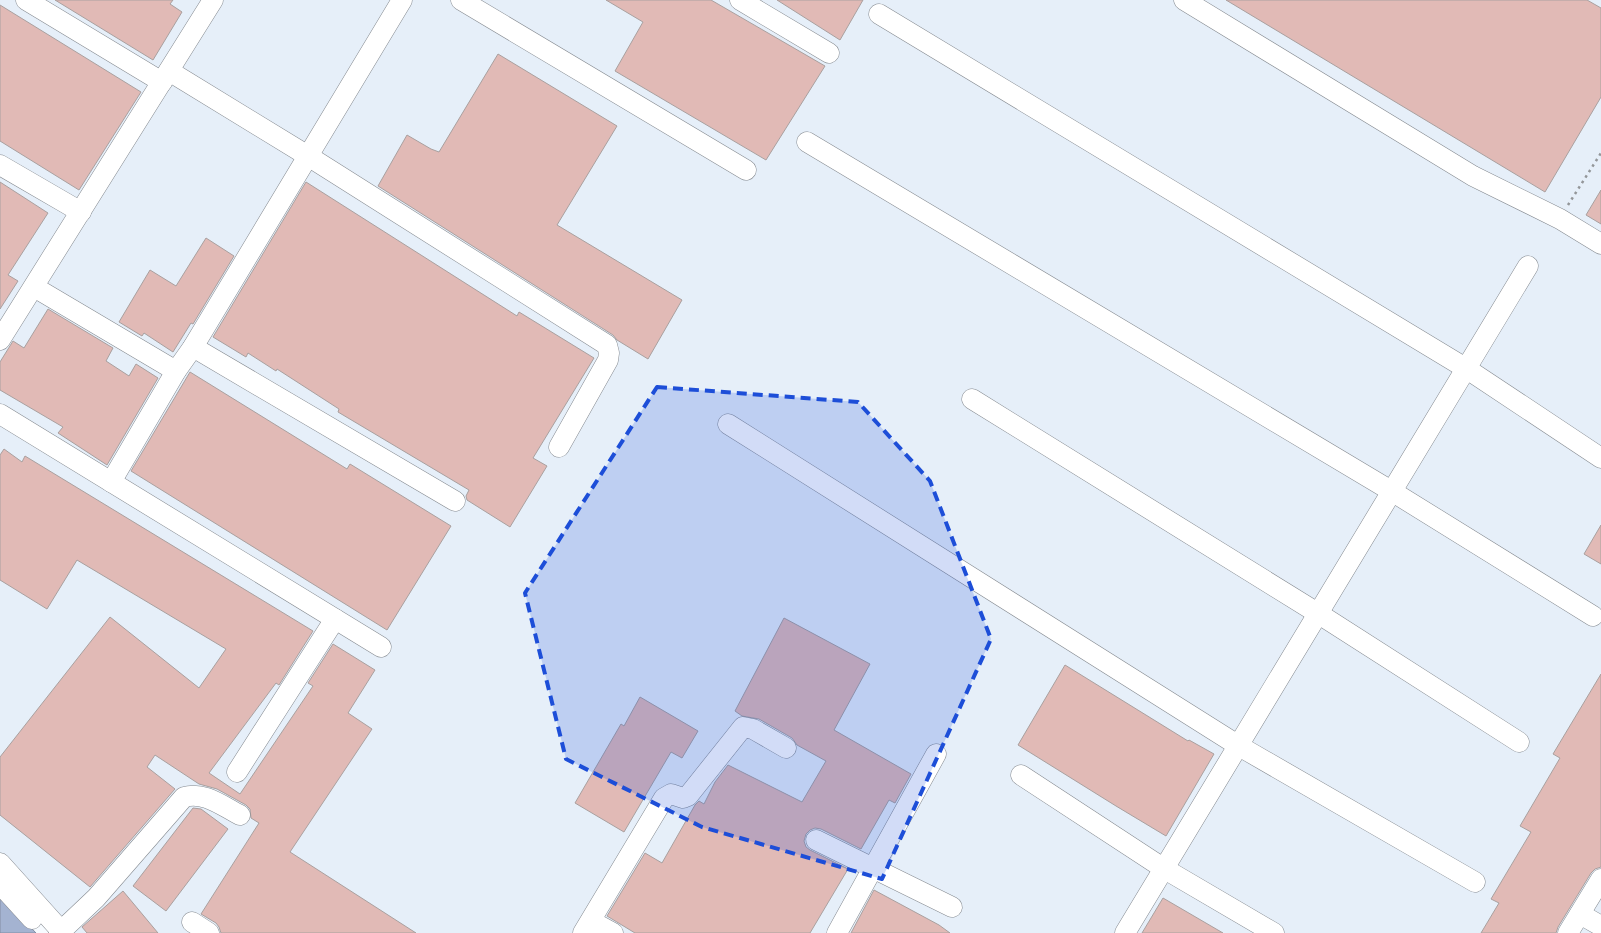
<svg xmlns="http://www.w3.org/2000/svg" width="1601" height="933" viewBox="0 0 1601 933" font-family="'Source Serif 4',serif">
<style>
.built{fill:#e6eff9}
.water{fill:#a4b3d1;stroke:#838ea4}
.building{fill:#e1bab6;stroke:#a9a09f}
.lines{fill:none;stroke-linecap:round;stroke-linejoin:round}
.minor-casing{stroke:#858a90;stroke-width:21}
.path{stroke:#939699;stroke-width:2.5;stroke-dasharray:2.5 4;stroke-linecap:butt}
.minor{stroke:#fff;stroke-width:20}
.marked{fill:#1d4ed8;fill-opacity:0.2;stroke:#1d4ed8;stroke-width:4;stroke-dasharray:10 6;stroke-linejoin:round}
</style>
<rect width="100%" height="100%" fill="#f7fbff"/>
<path class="built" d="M0 0H1601V933H69L0 863Z"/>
<path class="water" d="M0 895 36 933H0Z"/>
<g class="building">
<path d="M55 0H173L170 4 182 12 153 60Z"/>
<path d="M606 0H711L825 66 766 160 615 71 643 22Z"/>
<path d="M777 0H863L840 40Z"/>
<path d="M1226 0H1587L1601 8V97L1545 192Z"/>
<path d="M0 5 141 92 79 190 0 141Z"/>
<path d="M498 54 617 126 557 225 682 300 648 359 617 340 613 335 378 186 407 135 431 149 439 152Z"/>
<path d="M0 182 48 213 8 275 18 281 0 309Z"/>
<path d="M306 182 517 316 519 312 594 358 533 458 547 466 510 527 467 500 466 496 469 490 338 412 339 409 277 369 276 371 248 353 246 357 213 337Z"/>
<path d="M1601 190V224L1586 215Z"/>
<path d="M206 238 234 256 193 324 191 323 173 352 144 333 142 336 119 322 150 270 176 286Z"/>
<path d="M48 309 113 348 106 361 129 376 136 364 158 378 107 465 58 433 63 427 0 390V362L13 341 24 348Z"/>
<path d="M190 372 347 469 350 464 451 526 387 630 131 471Z"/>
<path d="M4 449 22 462 25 456 313 631 279 685 276 683 209 773 240 794 313 686 308 683 333 644 375 670 348 713 372 729 290 852 416 933H221L219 927 216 923 201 914 259 823 251 818 250 809 246 805 217 789 199 784 155 755 147 767 175 789 90 887 0 815V757L110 617 199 688 226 649 77 560 47 609 0 580V455Z"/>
<path d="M1601 525V564L1584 554Z"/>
<path d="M784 618 870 664 834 730 911 774 895 803 889 800 861 849 821 829 815 828 810 830 806 834 804 841 806 847 810 850 848 869 810 933H635L607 916 645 853 662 863 695 805 699 801 704 804 715 782 728 765 802 802 826 761 797 745 792 738 759 719 742 716 735 711Z"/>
<path d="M1065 665 1188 741 1189 740 1214 754 1166 836 1116 806 1018 745Z"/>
<path d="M1601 674V867L1595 869 1591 873 1558 927 1556 933H1481L1499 903 1491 899 1531 832 1520 826 1560 758 1553 754Z"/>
<path d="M640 697 698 731 682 758 671 752 624 832 575 803 621 724 624 726Z"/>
<path d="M193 808 201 809 228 829 166 911 133 886Z"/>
<path d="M874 890 939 925 950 933H851Z"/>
<path d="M123 891 158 933H87L82 927Z"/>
<path d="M1163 898 1223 933H1142Z"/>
</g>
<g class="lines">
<g class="minor-casing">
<g id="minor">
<path d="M26 0 162 82"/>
<path d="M461 0 746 170"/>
<path d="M740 0 829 53"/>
<path d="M1184 0 1473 176 1560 219 1601 244"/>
<path d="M879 14 1467 369 1601 458"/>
<path d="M169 71 308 156 607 345 609 353 608 360 559 447"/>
<path d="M807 142 1393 492 1593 616"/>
<path d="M0 165 81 212"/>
<path d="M34 287 176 371"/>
<path d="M0 340 213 0"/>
<path d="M193 347 455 501"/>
<path d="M972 399 1319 614 1519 742"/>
<path d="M0 414 381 647"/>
<path d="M728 424 1239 746 1475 882"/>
<path d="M111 482 176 371 193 347 402 0"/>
<path d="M237 772 335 619"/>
<path d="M1021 775 1163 868 1274 933"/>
<path d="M816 840 952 907"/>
<path d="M0 863 63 933"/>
<path d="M0 884 32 919"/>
<path d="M1580 914 1601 926"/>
<path d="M591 921 613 933"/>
<path d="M192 922 209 933"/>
<path d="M59 933 96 898 184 797C204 791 222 806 240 815"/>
<path d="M583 933 664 798 671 794 683 798 688 796 743 727 753 729 786 748"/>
<path d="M837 933 936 754"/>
<path d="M1125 933 1528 266"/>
<path d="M1568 933 1601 879"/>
</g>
</g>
<path class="path" d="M1568 205 1601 153"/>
<use href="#minor" class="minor"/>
</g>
<path class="marked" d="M657 387 858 402 930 481 991 639 882 879 702 827 566 759 525 593Z"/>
</svg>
